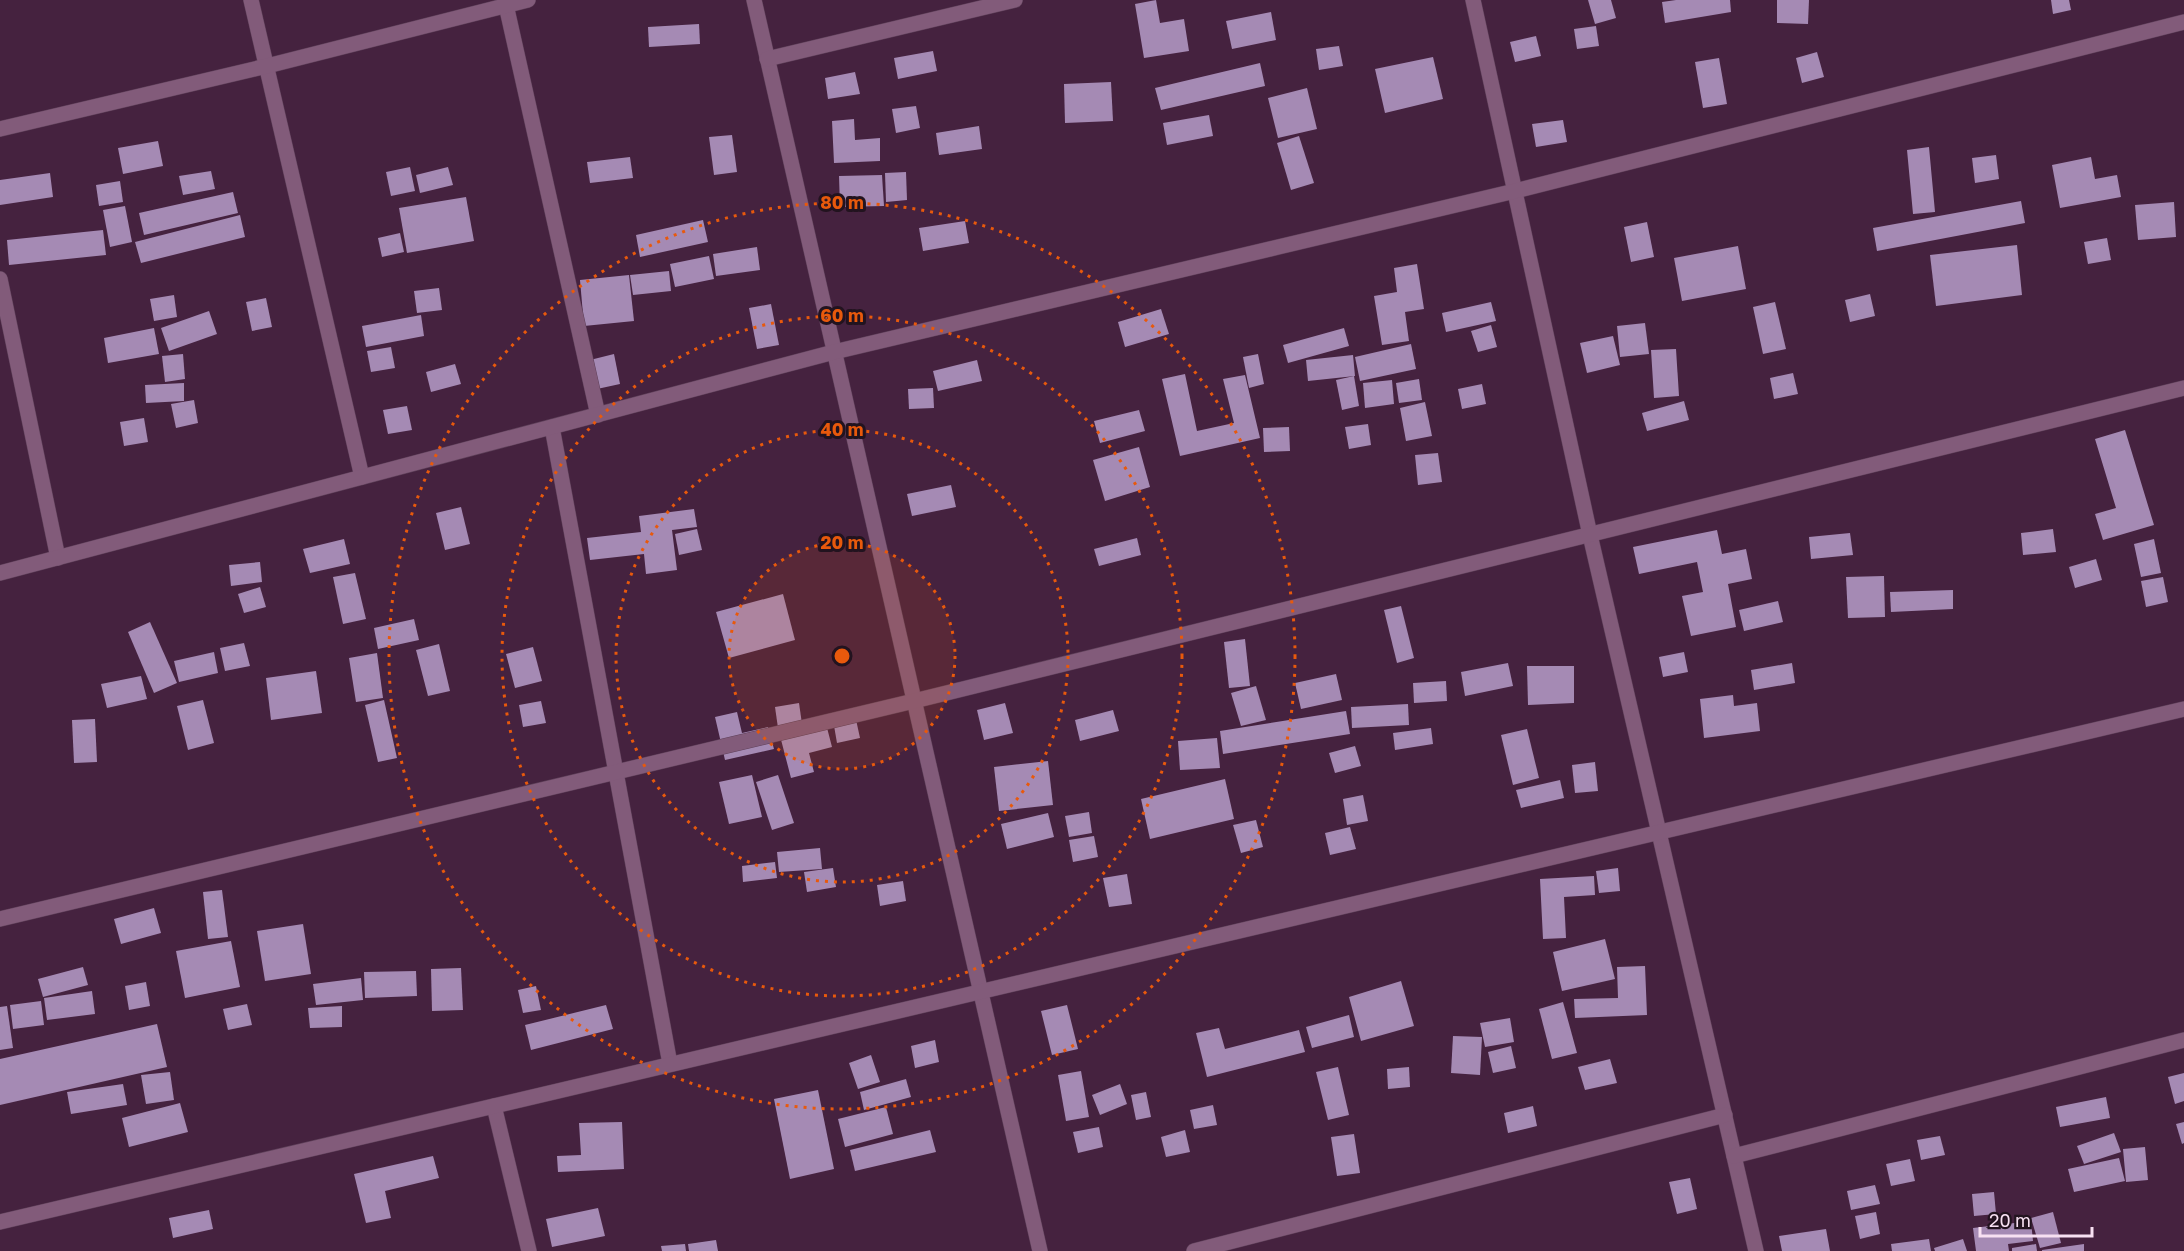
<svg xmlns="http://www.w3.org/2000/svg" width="2184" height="1251" viewBox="0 0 2184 1251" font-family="'Golos Text',sans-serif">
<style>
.building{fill:#a58ab4}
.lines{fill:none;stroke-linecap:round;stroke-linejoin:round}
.minor-casing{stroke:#5f415a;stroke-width:16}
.minor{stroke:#825b7a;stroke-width:15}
.ring{fill:none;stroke:#e8590c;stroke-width:3;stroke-dasharray:3 6}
.centre{fill:#e8590c;stroke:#22131f;stroke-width:3}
.ring-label{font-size:18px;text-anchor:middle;font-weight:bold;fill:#e8590c;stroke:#22131f;stroke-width:6;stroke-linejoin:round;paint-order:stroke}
</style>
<rect width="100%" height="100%" fill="#45223f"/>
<g class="building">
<path d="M1156 0 1160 23 1184 19 1189 51 1144 58 1135 4Z"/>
<path d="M1588 0H1611L1616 18 1595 24Z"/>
<path d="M1676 0H1730L1731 12 1665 23 1662 2Z"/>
<path d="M1777 0H1809L1808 24 1777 23Z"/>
<path d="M2051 0H2069L2071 10 2053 14Z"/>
<path d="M1271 12 1276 40 1232 49 1226 21Z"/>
<path d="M699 24 700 44 649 47 648 27Z"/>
<path d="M1596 26 1599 46 1577 49 1574 29Z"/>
<path d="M1536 36 1541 56 1515 62 1510 42Z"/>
<path d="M1339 46 1343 66 1319 70 1316 49Z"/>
<path d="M933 51 937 71 898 79 894 58Z"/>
<path d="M1817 52 1824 77 1802 83 1796 58Z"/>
<path d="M1433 57 1443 99 1385 113 1375 69Z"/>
<path d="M1719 58 1727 104 1703 108 1695 62Z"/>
<path d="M1260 63 1265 86 1161 110 1155 88Z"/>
<path d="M855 72 860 94 828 99 825 78Z"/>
<path d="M1111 82 1113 121 1065 123 1064 84Z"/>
<path d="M1307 88 1317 129 1278 138 1268 98Z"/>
<path d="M916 106 920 128 896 133 892 109Z"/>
<path d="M1209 115 1213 136 1167 145 1163 123Z"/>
<path d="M854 119 855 140 880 138V161L834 163 832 121Z"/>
<path d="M1563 120 1567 142 1536 147 1532 124Z"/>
<path d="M979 126 982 149 939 155 936 133Z"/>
<path d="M732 135 737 172 714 175 709 137Z"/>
<path d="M1299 136 1314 183 1291 190 1277 143Z"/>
<path d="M158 141 163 166 123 174 118 148Z"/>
<path d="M1929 147 1935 212 1913 214 1907 150Z"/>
<path d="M1996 155 1999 179 1975 183 1972 158Z"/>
<path d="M630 157 633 178 590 183 587 162Z"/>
<path d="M2091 157 2095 179 2117 175 2121 197 2060 208 2052 165Z"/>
<path d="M410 167 415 191 391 196 386 172Z"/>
<path d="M448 167 453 185 420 193 416 175Z"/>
<path d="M211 171 215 189 183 195 179 176Z"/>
<path d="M906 172 907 200 886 202 885 173Z"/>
<path d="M50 173 53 197 0 205V180Z"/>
<path d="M882 175 884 206 840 207 839 176Z"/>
<path d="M120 181 123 202 99 206 96 185Z"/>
<path d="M233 192 238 213 144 235 139 213Z"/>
<path d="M466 197 474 241 407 253 399 208Z"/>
<path d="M2021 201 2025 223 1877 251 1873 228Z"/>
<path d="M2174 202 2176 237 2138 240 2135 205Z"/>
<path d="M125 206 132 242 110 247 103 210Z"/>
<path d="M240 215 245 237 141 263 135 242Z"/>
<path d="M703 220 708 242 640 257 636 235Z"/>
<path d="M965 221 969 243 923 251 919 228Z"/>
<path d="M1647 222 1654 257 1631 262 1624 227Z"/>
<path d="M103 230 106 255 9 265 7 240Z"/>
<path d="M400 233 404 252 382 257 378 238Z"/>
<path d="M2107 238 2111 260 2088 264 2084 242Z"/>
<path d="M2017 245 2022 295 1936 306 1930 255Z"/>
<path d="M1738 246 1746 289 1682 301 1674 258Z"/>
<path d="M757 247 760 270 716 276 713 254Z"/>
<path d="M709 256 714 279 675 287 670 264Z"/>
<path d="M1417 264 1424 309 1405 312 1409 341 1382 345 1374 296 1397 292 1394 268Z"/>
<path d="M669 271 671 291 633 295 630 275Z"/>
<path d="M629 275 634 321 584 326 580 280Z"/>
<path d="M439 288 442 310 417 313 414 291Z"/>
<path d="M1870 294 1875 316 1850 322 1845 300Z"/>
<path d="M174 295 177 317 154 321 150 299Z"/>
<path d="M266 298 272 327 252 331 246 302Z"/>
<path d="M1491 302 1496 321 1446 332 1442 313Z"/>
<path d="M1775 302 1786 349 1763 354 1753 307Z"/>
<path d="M771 304 779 345 757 349 749 308Z"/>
<path d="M1161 309 1169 334 1125 347 1118 322Z"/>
<path d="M209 311 217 334 169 351 161 328Z"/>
<path d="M421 315 424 336 366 347 362 326Z"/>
<path d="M1645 323 1649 354 1620 357 1617 326Z"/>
<path d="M1491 325 1497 347 1478 352 1471 331Z"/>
<path d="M154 328 159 354 108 363 104 338Z"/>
<path d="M1344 328 1349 346 1288 363 1283 345Z"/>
<path d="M1613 336 1620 365 1587 373 1580 343Z"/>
<path d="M1411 344 1416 369 1360 381 1355 357Z"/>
<path d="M391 347 395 368 371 372 367 351Z"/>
<path d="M1676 349 1679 396 1654 398 1651 350Z"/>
<path d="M183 354 185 379 165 382 162 356Z"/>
<path d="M614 354 620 384 597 389 590 360Z"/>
<path d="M1258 354 1264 384 1249 388 1243 357Z"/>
<path d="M1353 355 1355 376 1308 381 1306 360Z"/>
<path d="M977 360 982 381 938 391 933 371Z"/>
<path d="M455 364 461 384 431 392 426 372Z"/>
<path d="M1793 373 1798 394 1774 399 1770 378Z"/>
<path d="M1185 374 1197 431 1234 423 1223 379 1245 375 1260 438 1180 456 1162 379Z"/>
<path d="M1354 376 1359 406 1342 410 1336 380Z"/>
<path d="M1419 379 1422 400 1399 403 1396 383Z"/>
<path d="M1392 380 1394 404 1365 408 1363 383Z"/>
<path d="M184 383V401L146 403 145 385Z"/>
<path d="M1482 384 1486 404 1462 409 1458 389Z"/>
<path d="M933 388 934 408 909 409 908 389Z"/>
<path d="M194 400 198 423 176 428 171 404Z"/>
<path d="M1684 401 1689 420 1647 431 1642 413Z"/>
<path d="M1425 402 1432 436 1406 441 1400 408Z"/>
<path d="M407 406 412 430 388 434 383 410Z"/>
<path d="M1139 410 1145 431 1100 443 1094 421Z"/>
<path d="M144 418 148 442 124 446 120 422Z"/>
<path d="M1368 424 1371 445 1349 449 1345 427Z"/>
<path d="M1289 427 1290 451 1264 452 1263 428Z"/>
<path d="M2125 430 2154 525 2103 540 2095 514 2116 508 2095 439Z"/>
<path d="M1139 447 1150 487 1105 501 1093 460Z"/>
<path d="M1438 453 1442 482 1418 485 1415 455Z"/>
<path d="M951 485 956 507 912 516 907 494Z"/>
<path d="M461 507 470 544 445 550 436 513Z"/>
<path d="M694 509 697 527 672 530 677 570 646 574 644 554 590 560 587 538 641 532 639 516Z"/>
<path d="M697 529 702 550 679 555 675 534Z"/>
<path d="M2053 529 2056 552 2023 555 2021 533Z"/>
<path d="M1717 530 1722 554 1746 549 1752 579 1728 584 1736 627 1691 636 1682 596 1703 592 1697 562 1639 574 1633 547Z"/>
<path d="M1850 533 1853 555 1811 559 1809 537Z"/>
<path d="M1137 538 1141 555 1099 566 1094 549Z"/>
<path d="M344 539 350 564 310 573 303 549Z"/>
<path d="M2154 539 2161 573 2141 577 2134 544Z"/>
<path d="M2096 559 2102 580 2075 588 2069 567Z"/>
<path d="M260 562 262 582 231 586 229 565Z"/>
<path d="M355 573 366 619 343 624 333 577Z"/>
<path d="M1884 576 1885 617 1848 618 1846 577Z"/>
<path d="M2163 577 2168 602 2146 607 2141 581Z"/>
<path d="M260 587 266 607 244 613 238 594Z"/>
<path d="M1953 590V609L1891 612 1890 592Z"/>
<path d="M783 594 795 640 729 658 716 612Z"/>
<path d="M1778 601 1783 622 1744 631 1739 610Z"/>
<path d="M1401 606 1414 658 1397 663 1384 610Z"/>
<path d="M414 619 419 640 378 649 374 628Z"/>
<path d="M150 622 177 683 154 693 128 632Z"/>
<path d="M1245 639 1250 686 1229 688 1224 642Z"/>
<path d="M244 643 250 666 225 671 220 648Z"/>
<path d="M439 644 450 691 428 696 416 650Z"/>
<path d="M533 647 542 681 515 688 506 654Z"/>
<path d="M214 652 218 673 179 682 174 661Z"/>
<path d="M1684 652 1688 672 1663 677 1659 657Z"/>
<path d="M377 653 383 698 356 702 349 658Z"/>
<path d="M1508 663 1513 686 1465 696 1461 672Z"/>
<path d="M1792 663 1795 683 1754 690 1751 670Z"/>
<path d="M1527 666H1574V703L1528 705Z"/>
<path d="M316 671 322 713 271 720 266 678Z"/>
<path d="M1336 674 1342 700 1301 709 1295 683Z"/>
<path d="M141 676 147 699 107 708 101 684Z"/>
<path d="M1446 681 1447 701 1414 703 1413 683Z"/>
<path d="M1256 686 1266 720 1241 726 1231 693Z"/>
<path d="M1733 695 1734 706 1757 703 1760 731 1704 738 1700 699Z"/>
<path d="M203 700 214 743 188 750 177 706Z"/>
<path d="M384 700 397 758 378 762 365 705Z"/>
<path d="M541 701 546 723 523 727 519 705Z"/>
<path d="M799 703 802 724 778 728 775 707Z"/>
<path d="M1005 703 1013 733 984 740 977 710Z"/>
<path d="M1408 704 1409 725 1352 728 1351 707Z"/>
<path d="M1113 710 1119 731 1080 741 1075 720Z"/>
<path d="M1346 711 1350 734 1223 754 1220 731Z"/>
<path d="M737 712 742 733 768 727 774 749 725 760 715 717Z"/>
<path d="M855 715 860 738 837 743 833 720Z"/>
<path d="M95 719 97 762 74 763 72 720Z"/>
<path d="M825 720 832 747 809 753 814 772 791 778 779 732Z"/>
<path d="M1431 728 1433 744 1395 750 1393 733Z"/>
<path d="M1527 729 1539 778 1513 785 1501 735Z"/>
<path d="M1217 738 1220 768 1180 770 1178 741Z"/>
<path d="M1355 746 1361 766 1335 773 1329 753Z"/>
<path d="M1048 761 1053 805 999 811 994 767Z"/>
<path d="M1595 762 1598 791 1575 793 1572 765Z"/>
<path d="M752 775 762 817 729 824 719 782Z"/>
<path d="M778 775 794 823 772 830 756 782Z"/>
<path d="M1225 779 1234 819 1150 839 1141 799Z"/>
<path d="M1560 780 1564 798 1521 808 1516 790Z"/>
<path d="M1363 795 1368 821 1347 825 1343 799Z"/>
<path d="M1089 812 1092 833 1069 837 1065 816Z"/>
<path d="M1048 813 1054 837 1007 849 1001 824Z"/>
<path d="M1256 820 1263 847 1241 853 1233 825Z"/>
<path d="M1350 827 1356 849 1330 855 1325 833Z"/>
<path d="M1094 836 1098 857 1073 862 1069 840Z"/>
<path d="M820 848 822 869 779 872 777 852Z"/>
<path d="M775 862 777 878 743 882 742 866Z"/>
<path d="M833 868 836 887 807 892 804 872Z"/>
<path d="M1618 868 1620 891 1599 893 1596 871Z"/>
<path d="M1127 874 1132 904 1109 907 1103 878Z"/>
<path d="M1594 876 1595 895 1564 897 1566 938 1543 939 1540 879Z"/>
<path d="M903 881 906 901 880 906 877 885Z"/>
<path d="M222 890 228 937 208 939 203 892Z"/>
<path d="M154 908 161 933 121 944 114 919Z"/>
<path d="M303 924 311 974 265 981 257 931Z"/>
<path d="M1605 939 1615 979 1562 991 1553 952Z"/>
<path d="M231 941 240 987 185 998 176 951Z"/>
<path d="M1645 966 1647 1015 1575 1018 1574 999 1618 998 1617 967Z"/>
<path d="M83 967 88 985 43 997 38 979Z"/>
<path d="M461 968 463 1010 432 1011 431 969Z"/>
<path d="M416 971 417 996 365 998 364 972Z"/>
<path d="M361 978 363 1000 316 1005 313 984Z"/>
<path d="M1401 981 1414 1026 1361 1041 1349 997Z"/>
<path d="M146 982 150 1006 129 1010 125 986Z"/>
<path d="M536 986 541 1010 523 1013 518 990Z"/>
<path d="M92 991 95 1014 47 1020 44 998Z"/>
<path d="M41 1001 44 1025 13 1029 10 1005Z"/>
<path d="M1563 1002 1577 1053 1552 1059 1539 1009Z"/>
<path d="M247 1004 252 1025 228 1030 223 1009Z"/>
<path d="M606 1005 613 1029 531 1050 525 1025Z"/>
<path d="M1067 1005 1078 1049 1052 1055 1041 1011Z"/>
<path d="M7 1006 13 1048 0 1050V1007Z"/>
<path d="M342 1006V1027L310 1028 308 1008Z"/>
<path d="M1349 1015 1354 1037 1312 1048 1306 1027Z"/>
<path d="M1510 1018 1514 1042 1485 1047 1480 1023Z"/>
<path d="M157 1024 167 1067 0 1105V1059Z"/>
<path d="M1219 1028 1225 1049 1299 1030 1305 1052 1207 1077 1196 1033Z"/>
<path d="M1453 1036 1482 1037 1480 1075 1451 1073Z"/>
<path d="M935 1040 939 1062 915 1068 911 1046Z"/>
<path d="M1511 1046 1516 1068 1493 1073 1488 1052Z"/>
<path d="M871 1055 880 1082 858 1089 849 1063Z"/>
<path d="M1610 1059 1617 1083 1585 1090 1578 1067Z"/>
<path d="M1338 1067 1349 1115 1328 1120 1316 1072Z"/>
<path d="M1409 1067 1410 1087 1388 1089 1387 1069Z"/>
<path d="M1081 1071 1089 1117 1066 1121 1058 1075Z"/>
<path d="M170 1072 174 1100 146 1104 141 1075Z"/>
<path d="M2184 1073V1101L2175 1104 2168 1077Z"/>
<path d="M906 1079 911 1097 864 1110 860 1092Z"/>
<path d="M123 1084 127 1105 71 1114 67 1092Z"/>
<path d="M1120 1084 1127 1104 1100 1115 1092 1095Z"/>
<path d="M818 1090 834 1169 790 1179 774 1099Z"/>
<path d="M1146 1092 1151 1117 1136 1120 1131 1095Z"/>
<path d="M2106 1097 2110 1118 2060 1127 2056 1107Z"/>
<path d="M180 1103 188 1132 129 1147 122 1118Z"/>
<path d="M1213 1105 1217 1125 1194 1129 1190 1110Z"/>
<path d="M1533 1106 1537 1126 1508 1133 1504 1113Z"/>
<path d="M886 1107 893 1134 845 1147 838 1119Z"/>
<path d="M622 1122 624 1169 558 1172 557 1156 581 1155 579 1123Z"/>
<path d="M2184 1122V1143L2182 1144 2176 1124Z"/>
<path d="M1099 1127 1103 1147 1078 1153 1073 1132Z"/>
<path d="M930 1130 936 1152 855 1171 850 1150Z"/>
<path d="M1185 1130 1190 1152 1166 1157 1161 1137Z"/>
<path d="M2114 1133 2121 1152 2084 1164 2077 1146Z"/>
<path d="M1354 1134 1360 1173 1337 1176 1331 1137Z"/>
<path d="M1940 1136 1945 1155 1921 1160 1917 1140Z"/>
<path d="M2145 1147 2148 1180 2126 1182 2123 1149Z"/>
<path d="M433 1156 439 1178 385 1191 391 1218 366 1223 354 1174Z"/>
<path d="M2119 1158 2125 1181 2074 1192 2068 1169Z"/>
<path d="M1910 1159 1915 1181 1891 1186 1886 1164Z"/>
<path d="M1690 1178 1697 1209 1677 1214 1669 1182Z"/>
<path d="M1875 1185 1880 1204 1851 1210 1847 1191Z"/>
<path d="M1994 1192 1996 1214 1974 1216 1972 1194Z"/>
<path d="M598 1208 605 1236 552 1247 546 1219Z"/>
<path d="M209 1210 213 1229 173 1238 169 1218Z"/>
<path d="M1876 1212 1880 1234 1860 1239 1855 1216Z"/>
<path d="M2053 1212 2061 1243 2040 1248 2031 1218Z"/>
<path d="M2031 1221 2033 1241 2008 1244 2009 1251H1976L1973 1228Z"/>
<path d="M1826 1229 1830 1251H1782L1779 1236Z"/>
<path d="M1929 1239 1931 1251H1892L1891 1244Z"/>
<path d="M1963 1239 1967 1251H1935L1934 1248Z"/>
<path d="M716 1240 718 1251H689L688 1244Z"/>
<path d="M685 1244 686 1251H662L661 1246Z"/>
<path d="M2036 1244 2037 1251H2012V1248Z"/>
<path d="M2084 1244V1251H2042V1250Z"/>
</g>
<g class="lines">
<g class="minor-casing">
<g id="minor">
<path d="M251 0 362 477"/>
<path d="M754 0 1040 1251"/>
<path d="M1473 0 1590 535 1756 1251"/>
<path d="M506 5 598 415"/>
<path d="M767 59 1015 0"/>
<path d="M0 129 267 66 528 0"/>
<path d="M0 279 58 558"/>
<path d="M552 427 670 1064"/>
<path d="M0 573 834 352 1515 191 2184 22"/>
<path d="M0 919 914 701 2184 388"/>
<path d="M494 1106 529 1251"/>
<path d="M1734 1156 2184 1040"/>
<path d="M0 1222 2184 709"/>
<path d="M1194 1251 1725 1115"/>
</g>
</g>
<use href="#minor" class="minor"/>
</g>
<circle cx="842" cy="656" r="113" fill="#e8590c" fill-opacity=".12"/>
<g class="ring">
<circle cx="842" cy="656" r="113"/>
<circle cx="842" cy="656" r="226"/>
<circle cx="842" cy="656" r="340"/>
<circle cx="842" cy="656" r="453"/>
</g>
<circle cx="842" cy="656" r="9" class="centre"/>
<g class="ring-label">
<text x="842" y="209">80 m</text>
<text x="842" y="322">60 m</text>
<text x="842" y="436">40 m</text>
<text x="842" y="549">20 m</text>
</g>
<path d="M1980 1227v9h112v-9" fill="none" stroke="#f7e0f2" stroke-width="3"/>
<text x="1989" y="1227" font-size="18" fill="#f7e0f2" stroke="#22131f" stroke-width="4.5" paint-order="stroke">20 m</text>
</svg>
